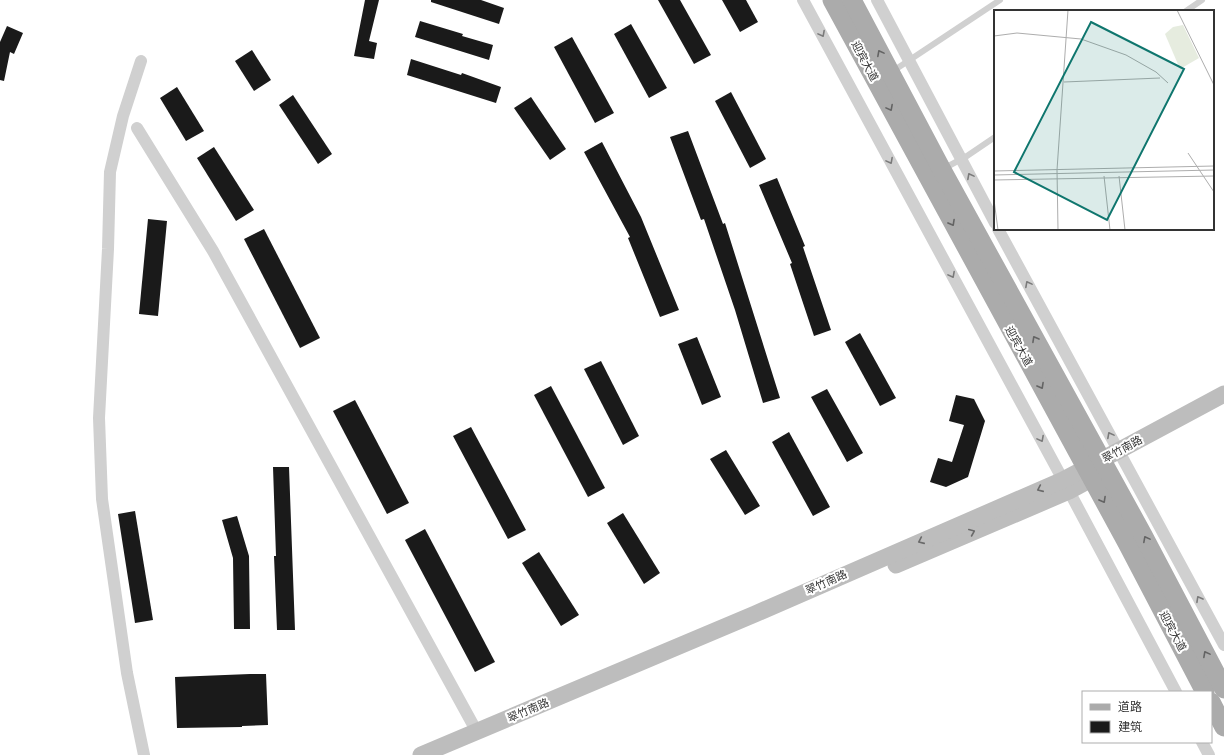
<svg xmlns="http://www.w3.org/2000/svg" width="1224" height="755" viewBox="0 0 1224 755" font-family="'IBM Plex Sans','Noto Sans SC',sans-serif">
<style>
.building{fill:#1a1a1a}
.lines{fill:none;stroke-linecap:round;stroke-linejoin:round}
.lane{stroke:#d0d0d0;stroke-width:6}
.street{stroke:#d0d0d0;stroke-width:12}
.secondary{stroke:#bdbdbd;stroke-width:17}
.primary{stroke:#ababab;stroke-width:19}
.oneway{stroke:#7a7a7a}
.oneway2{stroke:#636363}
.oneway3{stroke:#6a6a6a}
.labels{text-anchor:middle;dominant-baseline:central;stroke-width:4;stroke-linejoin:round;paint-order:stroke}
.street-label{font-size:11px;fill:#333;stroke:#fff}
.inset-road{fill:none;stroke:#adadad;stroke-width:1}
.view{fill:#0f766e;fill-opacity:0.15;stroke:#0f766e;stroke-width:2}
.inset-edge{fill:none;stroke:#333;stroke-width:2}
</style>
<rect width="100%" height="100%" fill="#fff"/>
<g class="building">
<path d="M365 0H379L369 41 377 43 374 59 354 56Z"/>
<path d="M431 0H481L504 8 499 24 431 2Z"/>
<path d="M658 0H680L711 55 694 64Z"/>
<path d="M722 0H746L758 22 740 32Z"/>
<path d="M420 21 463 34 462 36 493 45 489 60 415 37Z"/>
<path d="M631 24 667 88 649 98 614 34Z"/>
<path d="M7 26 23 33 14 54 10 52 4 81 0 80V42Z"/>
<path d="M572 37 614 113 595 123 554 47Z"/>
<path d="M252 50 271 80 254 91 235 61Z"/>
<path d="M411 59 461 75 462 73 501 87 496 103 407 75Z"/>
<path d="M177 87 204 131 186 141 160 98Z"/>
<path d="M731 92 766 159 750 168 715 101Z"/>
<path d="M293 95 332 154 318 164 279 105Z"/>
<path d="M531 97 566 149 550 160 514 108Z"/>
<path d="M688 131 723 224 725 223 780 398 763 403 735 310 704 219 701 220 670 137Z"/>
<path d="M602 142 641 217 679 310 660 317 628 238 630 237 584 152Z"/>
<path d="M214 147 254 210 236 221 197 158Z"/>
<path d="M777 178 805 246 803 247 831 330 814 336 790 264 792 263 759 185Z"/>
<path d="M148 219 167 221 158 316 139 314Z"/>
<path d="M264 229 320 338 300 348 244 239Z"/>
<path d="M860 333 896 398 880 406 845 342Z"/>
<path d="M697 337 721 397 702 405 678 344Z"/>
<path d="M601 361 639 436 623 445 584 369Z"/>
<path d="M551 386 605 488 588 497 534 395Z"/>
<path d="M827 389 863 453 847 462 811 397Z"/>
<path d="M956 395 974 399 985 421 968 477 946 487 930 482 938 458 952 462 964 425 949 421Z"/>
<path d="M355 400 409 503 387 514 333 411Z"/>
<path d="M471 427 526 530 508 539 453 436Z"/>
<path d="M789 432 830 507 813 516 772 442Z"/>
<path d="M726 450 760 506 745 515 710 459Z"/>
<path d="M273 467H289L295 630H277L274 556H276Z"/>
<path d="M135 511 153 620 135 623 118 514Z"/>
<path d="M623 513 660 573 644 584 607 523Z"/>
<path d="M237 516 249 556 250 629H234L233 558 222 520Z"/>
<path d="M425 529 495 662 475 672 405 540Z"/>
<path d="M539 552 579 615 561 626 522 563Z"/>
<path d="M250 674H266L268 725 242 726V727L177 728 175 677Z"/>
</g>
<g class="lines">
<g class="lane">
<path d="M1186 11 1202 0"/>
<path d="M893 71 1000 0"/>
<path d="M943 169 967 156 995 137"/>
</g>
<g class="street">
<path d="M803 0 1069 491 1176 692"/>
<path d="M877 0 995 223"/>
<path d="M141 61 123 116 110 172 108 249 99 418 102 499 127 673 144 755"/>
<path d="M137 128 213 251 477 732"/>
<path d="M998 229 1224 645"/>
<path d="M1202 742 1209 755"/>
</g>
<g class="secondary">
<path d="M896 565 1069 491 1104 472"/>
<path d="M421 755 755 614 1063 480 1118 451 1224 394"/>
</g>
<g class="primary">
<path d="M832 0 1127 543 1205 692"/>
<path d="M852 0 942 170 1143 535 1224 689"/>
<path d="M1211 702 1224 727"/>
</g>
</g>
<defs><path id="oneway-chevron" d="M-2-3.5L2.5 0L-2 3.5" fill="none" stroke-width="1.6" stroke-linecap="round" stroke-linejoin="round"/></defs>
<g class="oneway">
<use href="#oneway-chevron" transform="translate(822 34) rotate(62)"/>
<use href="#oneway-chevron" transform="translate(890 161) rotate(62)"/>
<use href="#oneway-chevron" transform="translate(970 176) rotate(-118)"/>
<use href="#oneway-chevron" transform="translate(952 275) rotate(62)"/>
<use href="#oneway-chevron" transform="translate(1028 284) rotate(-118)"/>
<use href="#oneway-chevron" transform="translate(1110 435) rotate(-118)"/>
<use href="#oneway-chevron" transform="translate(1041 439) rotate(62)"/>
<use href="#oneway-chevron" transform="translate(1199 599) rotate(-119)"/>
</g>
<g class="oneway2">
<use href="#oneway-chevron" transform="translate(880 53) rotate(-118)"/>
<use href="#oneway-chevron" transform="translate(890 108) rotate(62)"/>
<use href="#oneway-chevron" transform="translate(952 223) rotate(61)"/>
<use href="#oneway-chevron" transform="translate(1035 339) rotate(-119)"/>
<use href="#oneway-chevron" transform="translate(1041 386) rotate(61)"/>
<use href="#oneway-chevron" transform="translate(1103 500) rotate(61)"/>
<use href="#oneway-chevron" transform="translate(1146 539) rotate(-118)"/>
<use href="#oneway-chevron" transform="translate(1206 654) rotate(-118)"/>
</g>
<g class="oneway3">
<use href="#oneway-chevron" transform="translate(1040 489) rotate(156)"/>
<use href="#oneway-chevron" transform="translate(972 532) rotate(-23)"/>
<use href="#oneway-chevron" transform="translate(921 541) rotate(156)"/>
</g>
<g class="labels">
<g class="street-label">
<text transform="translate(865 61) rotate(62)">迎宾大道</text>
<text transform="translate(1019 346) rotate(61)">迎宾大道</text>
<text transform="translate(1122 449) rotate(-28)">翠竹南路</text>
<text transform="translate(826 582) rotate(-24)">翠竹南路</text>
<text transform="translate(1173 631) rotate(62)">迎宾大道</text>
<text transform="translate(528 710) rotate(-23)">翠竹南路</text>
</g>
</g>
<g transform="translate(994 10)">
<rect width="220" height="220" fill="#fff"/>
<path d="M189 15 205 48 186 59 171 24 179 17Z" fill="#e6ecdf"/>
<path class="inset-road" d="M183 0 220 75M0 26 23 23 87 29 132 45 162 62 174 73M70 72 166 68M194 143 220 182M0 161 220 156M0 165 220 160M110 166 116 220M125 166 131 220M0 170 220 166M0 190 4 220M64 220 63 160 74 0"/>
<path class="view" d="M97 12 190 59 113 210 20 162Z"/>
<rect width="220" height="220" class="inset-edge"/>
</g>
<rect x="1082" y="691" width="130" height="52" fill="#ffffff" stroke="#adadad"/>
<rect x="1090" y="704" width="20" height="6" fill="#ababab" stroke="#adadad"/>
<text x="1118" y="711" font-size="12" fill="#333333">道路</text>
<rect x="1090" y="721" width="20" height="12" fill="#1a1a1a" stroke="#adadad"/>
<text x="1118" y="731" font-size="12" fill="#333333">建筑</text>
</svg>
